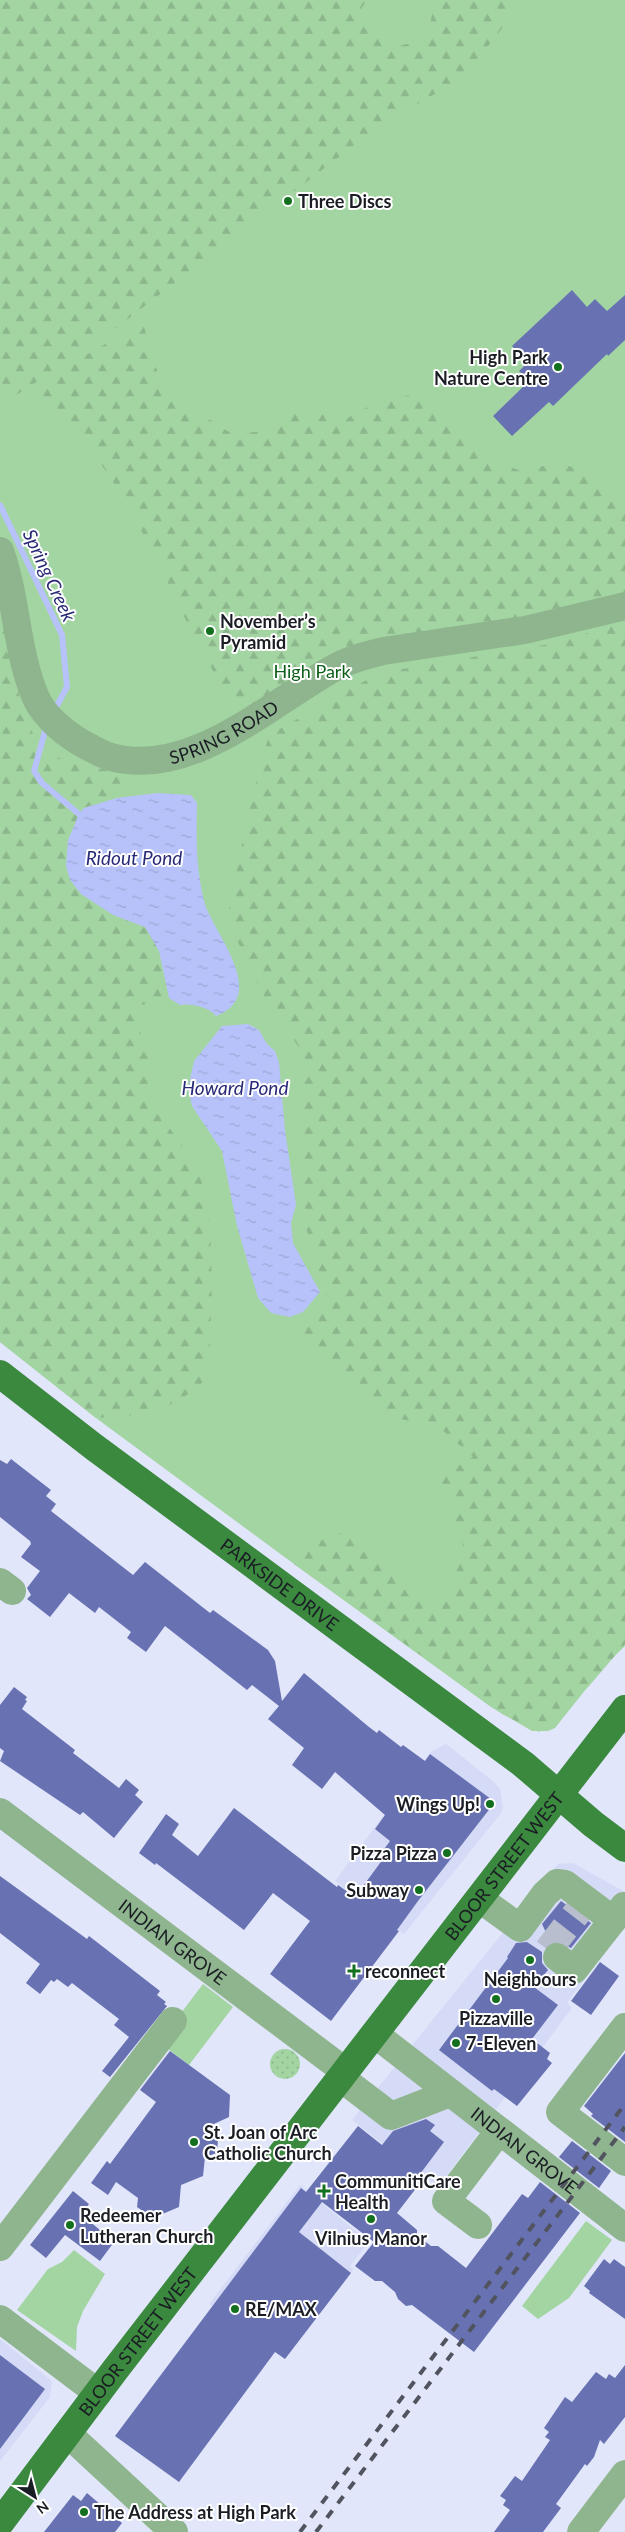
<svg xmlns="http://www.w3.org/2000/svg" width="625" height="2532" viewBox="0 0 625 2532" font-family="Lato,sans-serif">
<style>
.built{fill:#d5dbf7}
.green{fill:#a3d5a2}
.forest{fill:url(#forest-firs)}
.garden{fill:url(#garden-dots)}
.water{fill:url(#water-ripples)}
.lines{fill:none;stroke-linecap:round;stroke-linejoin:round}
.stream{stroke:#b7c2fa;stroke-width:6}
.building{fill:#6872b2}
.minor-tunnel{stroke:#b9becf;stroke-width:28;stroke-dasharray:28 14;stroke-linecap:butt}
.minor{stroke:#8eb58d;stroke-width:28}
.major{stroke:#3a893e;stroke-width:28}
.rail{stroke:#51545f;stroke-width:4;stroke-dasharray:9 9;stroke-linecap:butt}
.poi-dot{fill:#12701e;stroke:#fff;stroke-width:2}
.labels{text-anchor:middle;dominant-baseline:central;stroke-width:4;stroke-linejoin:round;paint-order:stroke}
.poi-label{font-size:18px;font-weight:bold;fill:#1b1d24;stroke:#fff;text-anchor:start}
.park-label{font-size:18px;fill:#0c5f17;stroke:#fff}
.street-label{font-size:18px;fill:#1b1d24;stroke:#fff}
.water-label{font-size:19px;font-style:italic;fill:#282977;stroke:#fff}
</style>
<defs>
<pattern id="forest-firs" width="22" height="20" patternUnits="userSpaceOnUse" patternTransform="scale(1.25)"><rect width="22" height="20" fill="#a3d5a2"/><path d="M5 1l3.5 6h-7zM16 11l3.5 6h-7z" fill="#8cb68b"/></pattern>
<pattern id="garden-dots" width="8" height="8" patternUnits="userSpaceOnUse" patternTransform="scale(1.25)"><rect width="8" height="8" fill="#a3d5a2"/><path d="M2 2h.1M6 6h.1" fill="none" stroke="#8cb68b" stroke-width="1.8" stroke-linecap="round"/></pattern>
<pattern id="water-ripples" width="26" height="14" patternUnits="userSpaceOnUse" patternTransform="scale(1.25)"><rect width="26" height="14" fill="#b7c2fa"/><path d="M2 4q2-2 4 0t4 0M15 11q2-2 4 0t4 0" fill="none" stroke="#9da6d6"/></pattern>
</defs>
<rect width="100%" height="100%" fill="#e1e6fa"/>
<g class="built">
<path d="M446 1744 494 1782 500 1789 503 1807 501 1813 404 1934 335 1881 431 1752Z"/>
<path d="M573 1863 625 1892V1925L567 2003 572 2008 438 2187 352 2120 558 1864Z"/>
<path d="M300 2185 369 2242 350 2266 353 2269 351 2273 285 2359 209 2304Z"/>
<path d="M0 2339 52 2381 50 2397 0 2461Z"/>
</g>
<g class="green">
<path d="M0 0H625V1646L606 1664 555 1728 548 1731H532L491 1707 294 1564 96 1418 0 1342Z"/>
<path d="M203 1984 233 2007 189 2065 159 2042Z"/>
<path d="M586 2221 612 2240 569 2298 538 2319 522 2306Z"/>
<path d="M74 2250 105 2274 83 2311 77 2327 76 2351 17 2310 48 2269 62 2262Z"/>
</g>
<g class="forest">
<path d="M0 0H367L359 12 395 47 427 39 435 0H524L464 77 378 127 86 351 0 405Z"/>
<path d="M144 325 151 358 169 394 234 435 262 431 289 406 344 420 373 404 421 392 490 460 524 472 556 462 585 471 612 493 625 501V596L509 621 457 626 359 645 239 713C181 628 151 527 87 445 72 426 50 410 32 393 67 365 103 343 144 325Z"/>
<path d="M0 594 17 665 19 697 33 734 56 757 91 767 132 774 117 798 84 808 113 915 145 927 154 939 159 951 169 998 138 1006 142 1042 152 1065 146 1092C162 1121 185 1145 199 1175 215 1210 212 1301 210 1341 210 1355 206 1369 203 1382L183 1398 151 1414 96 1418 0 1342Z"/>
<path d="M625 621V1644L589 1686 539 1732 502 1714 294 1564 312 1544 342 1532 386 1558 408 1595 439 1610 465 1552 440 1477 473 1457 440 1428 397 1418 300 1329 329 1306 305 1224 300 1049 263 995 227 919 248 814 269 735 379 673 556 643Z"/>
</g>
<circle class="garden" cx="285" cy="2064" r="15"/>
<g class="water">
<path d="M157 793 191 795 197 803C196 836 196 868 204 901 212 932 271 995 216 1016 209 1007 191 1003 180 1005L169 998 159 951 145 927 113 915 81 894 70 880 66 866 68 840 79 814 84 808 117 798Z"/>
<path d="M248 1024 259 1030 267 1044 275 1051 279 1062 285 1130 296 1205 291 1223 293 1243 320 1292 303 1312 290 1317 271 1313 258 1298 237 1226 222 1151 192 1106 188 1089 194 1061 222 1026Z"/>
</g>
<g class="lines">
<g class="stream">
<path d="M0 505 62 635 67 687 54 711"/>
<path d="M47 724 34 771 42 783 79 814"/>
</g>
</g>
<g class="building">
<path d="M572 290 587 307 595 299 607 311 625 295V340L608 356 607 354 553 406 549 402 512 436 493 416 529 381 519 371 528 362 512 346Z"/>
<path d="M11 1459 51 1490 46 1496 56 1504 51 1511 133 1575 145 1562 210 1613 213 1610 268 1650 275 1661 282 1701 304 1673 369 1727 377 1733 379 1730 401 1747 403 1745 425 1761 430 1754 495 1802 418 1901 397 1930 399 1931 331 2021 270 1974 310 1921 273 1893 244 1930 156 1863 155 1865 139 1853 166 1814 179 1824 172 1835 198 1856 234 1808 337 1887 338 1885 355 1897 386 1855 382 1852 390 1841 375 1829 385 1815 335 1772 322 1789 292 1765 304 1748 268 1719 279 1706 252 1685 247 1690 165 1626 146 1652 127 1638 131 1632 99 1607 95 1613 69 1593 50 1617 27 1599 31 1595 27 1588 40 1571 21 1557 31 1544 30 1541 0 1517V1460L7 1464Z"/>
<path d="M14 1687 27 1697 25 1700 27 1701 22 1709 75 1750 73 1753 119 1788 126 1779 139 1790 135 1795 143 1802 114 1838 83 1812 80 1815 0 1761 4 1751 0 1748V1705Z"/>
<path d="M0 1876 87 1939 89 1936 160 1991 157 1995 166 2002 164 2004 167 2006 110 2077 102 2071 129 2037 114 2025 119 2019 72 1983 68 1987 57 1979 54 1982 51 1980 40 1994 26 1983 40 1964 0 1933Z"/>
<path d="M561 1901 591 1923 571 1948 559 1942 551 1943 542 1924Z"/>
<path d="M527 1942 542 1952V1963L548 1970 534 1987 558 2005 532 2039 550 2053 547 2059 552 2063 517 2106 494 2089 492 2091 439 2050 508 1958 507 1957 516 1943Z"/>
<path d="M600 1962 619 1976 591 2015 571 2001Z"/>
<path d="M170 2051 230 2095 229 2117 203 2129 218 2139 217 2153 205 2157 203 2176 181 2185 179 2207 153 2218 137 2207 138 2198 116 2182 108 2195 91 2183 107 2161 110 2164 156 2102 140 2090Z"/>
<path d="M625 2053V2142L591 2116 593 2114 584 2106Z"/>
<path d="M426 2119 435 2125 430 2131 444 2142 420 2174 424 2178 397 2213 417 2230V2235L431 2246H438L466 2268 522 2194 528 2198 540 2182 580 2213 474 2352 412 2305 406 2306 398 2299 395 2292 382 2281H375L355 2266 374 2242 322 2202 299 2232 351 2273 285 2359 275 2352 179 2482 115 2436 301 2188 306 2192 358 2126 382 2145 393 2131Z"/>
<path d="M572 2141 611 2171 599 2188 559 2157Z"/>
<path d="M73 2191 89 2204 81 2214 114 2242 100 2261 65 2235 46 2258 30 2245Z"/>
<path d="M604 2259 610 2264 614 2259 625 2267V2319L589 2293 590 2291 584 2286Z"/>
<path d="M0 2355 45 2389 0 2449Z"/>
<path d="M625 2365V2417L604 2444 600 2440 594 2457 587 2466 585 2464 556 2504 561 2508 543 2532H494L510 2510 503 2505 506 2500 500 2496 515 2476 522 2481 550 2440 545 2437 549 2432 544 2428 565 2397 572 2402 596 2372 606 2379 609 2374 615 2378Z"/>
<path d="M87 2493 122 2523 115 2532H44L73 2495 81 2501Z"/>
</g>
<g class="lines">
<path class="minor-tunnel" d="M548 1950 579 1910"/>
<g class="minor">
<path id="s1" d="M0 551C17 598 16 652 36 698 45 718 68 736 87 746 95 750 103 755 111 757 191 779 270 703 336 667 351 659 367 655 383 651L525 630 625 606"/>
<path d="M0 1582 12 1591"/>
<path id="s2" d="M0 1812 346 2072"/>
<path d="M480 1899 520 1928 545 1894 557 1883 565 1884 613 1920"/>
<path d="M557 1957 574 1970 624 1906"/>
<path d="M625 2027 560 2112 625 2162"/>
<path id="s3" d="M376 2035 625 2228"/>
<path d="M341 2078 391 2116 450 2093"/>
<path d="M478 2225 446 2201 499 2131"/>
<path d="M0 2247 173 2021"/>
<path d="M0 2319 98 2393"/>
<path d="M68 2434 174 2532"/>
<path d="M581 2532 625 2474"/>
</g>
<g class="major">
<path id="s4" d="M0 1374 94 1447 523 1764 593 1824 625 1848"/>
<path id="s5" d="M0 2523 115 2370 625 1709"/>
</g>
<g class="rail">
<path d="M300 2532 625 2104"/>
<path d="M316 2532 625 2127"/>
</g>
</g>
<g class="poi-dot">
<circle cx="288" cy="201" r="5"/>
<circle cx="558" cy="367" r="5"/>
<circle cx="210" cy="631" r="5"/>
<circle cx="490" cy="1804" r="5"/>
<circle cx="447" cy="1853" r="5"/>
<circle cx="419" cy="1890" r="5"/>
<circle cx="530" cy="1960" r="5"/>
<path d="M351.5 1963.5h5v5h5v5h-5v5h-5v-5h-5v-5h5z"/>
<circle cx="496" cy="1999" r="5"/>
<circle cx="456" cy="2043" r="5"/>
<circle cx="194" cy="2142" r="5"/>
<path d="M321.5 2183.5h5v5h5v5h-5v5h-5v-5h-5v-5h5z"/>
<circle cx="371" cy="2219" r="5"/>
<circle cx="70" cy="2225" r="5"/>
<circle cx="235" cy="2309" r="5"/>
<circle cx="84" cy="2512" r="5"/>
</g>
<g class="labels">
<g class="poi-label">
<text x="298" y="201">Three Discs</text>
<text x="548" y="357" text-anchor="end">High Park<tspan x="548" dy="21">Nature Centre</tspan></text>
<text x="220" y="621">November’s<tspan x="220" dy="21">Pyramid</tspan></text>
<text x="480" y="1804" text-anchor="end">Wings Up!</text>
<text x="437" y="1853" text-anchor="end">Pizza Pizza</text>
<text x="409" y="1890" text-anchor="end">Subway</text>
<text x="365" y="1971">reconnect</text>
<text x="530" y="1979" text-anchor="middle">Neighbours</text>
<text x="496" y="2018" text-anchor="middle">Pizzaville</text>
<text x="466" y="2043">7-Eleven</text>
<text x="204" y="2132">St. Joan of Arc<tspan x="204" dy="21">Catholic Church</tspan></text>
<text x="335" y="2181">CommunitiCare<tspan x="335" dy="21">Health</tspan></text>
<text x="80" y="2215">Redeemer<tspan x="80" dy="21">Lutheran Church</tspan></text>
<text x="371" y="2238" text-anchor="middle">Vilnius Manor</text>
<text x="245" y="2309">RE/MAX</text>
<text x="94" y="2512">The Address at High Park</text>
</g>
<g class="park-label">
<text x="312" y="671">High Park</text>
</g>
<g class="street-label">
<text stroke="none"><textPath href="#s1" startOffset="368">SPRING ROAD</textPath></text>
<text stroke="none"><textPath href="#s4" startOffset="350">PARKSIDE DRIVE</textPath></text>
<text stroke="none"><textPath href="#s5" startOffset="828">BLOOR STREET WEST</textPath></text>
<text stroke="none"><textPath href="#s2" startOffset="216">INDIAN GROVE</textPath></text>
<text stroke="none"><textPath href="#s3" startOffset="188">INDIAN GROVE</textPath></text>
<text stroke="none"><textPath href="#s5" startOffset="228">BLOOR STREET WEST</textPath></text>
</g>
<g class="water-label">
<text transform="translate(50 575) rotate(65)">Spring Creek</text>
<text x="134" y="857">Ridout Pond</text>
<text x="235" y="1087">Howard Pond</text>
</g>
</g>
<g transform="translate(35 2497) rotate(144)" stroke="#ffffff" stroke-width="4" paint-order="stroke">
<path d="M0-4L9 19L0 12L-9 19Z" fill="#1b1d24"/>
<text y="-8" font-size="14" font-weight="bold" text-anchor="middle" fill="#1b1d24">N</text>
</g>
</svg>
